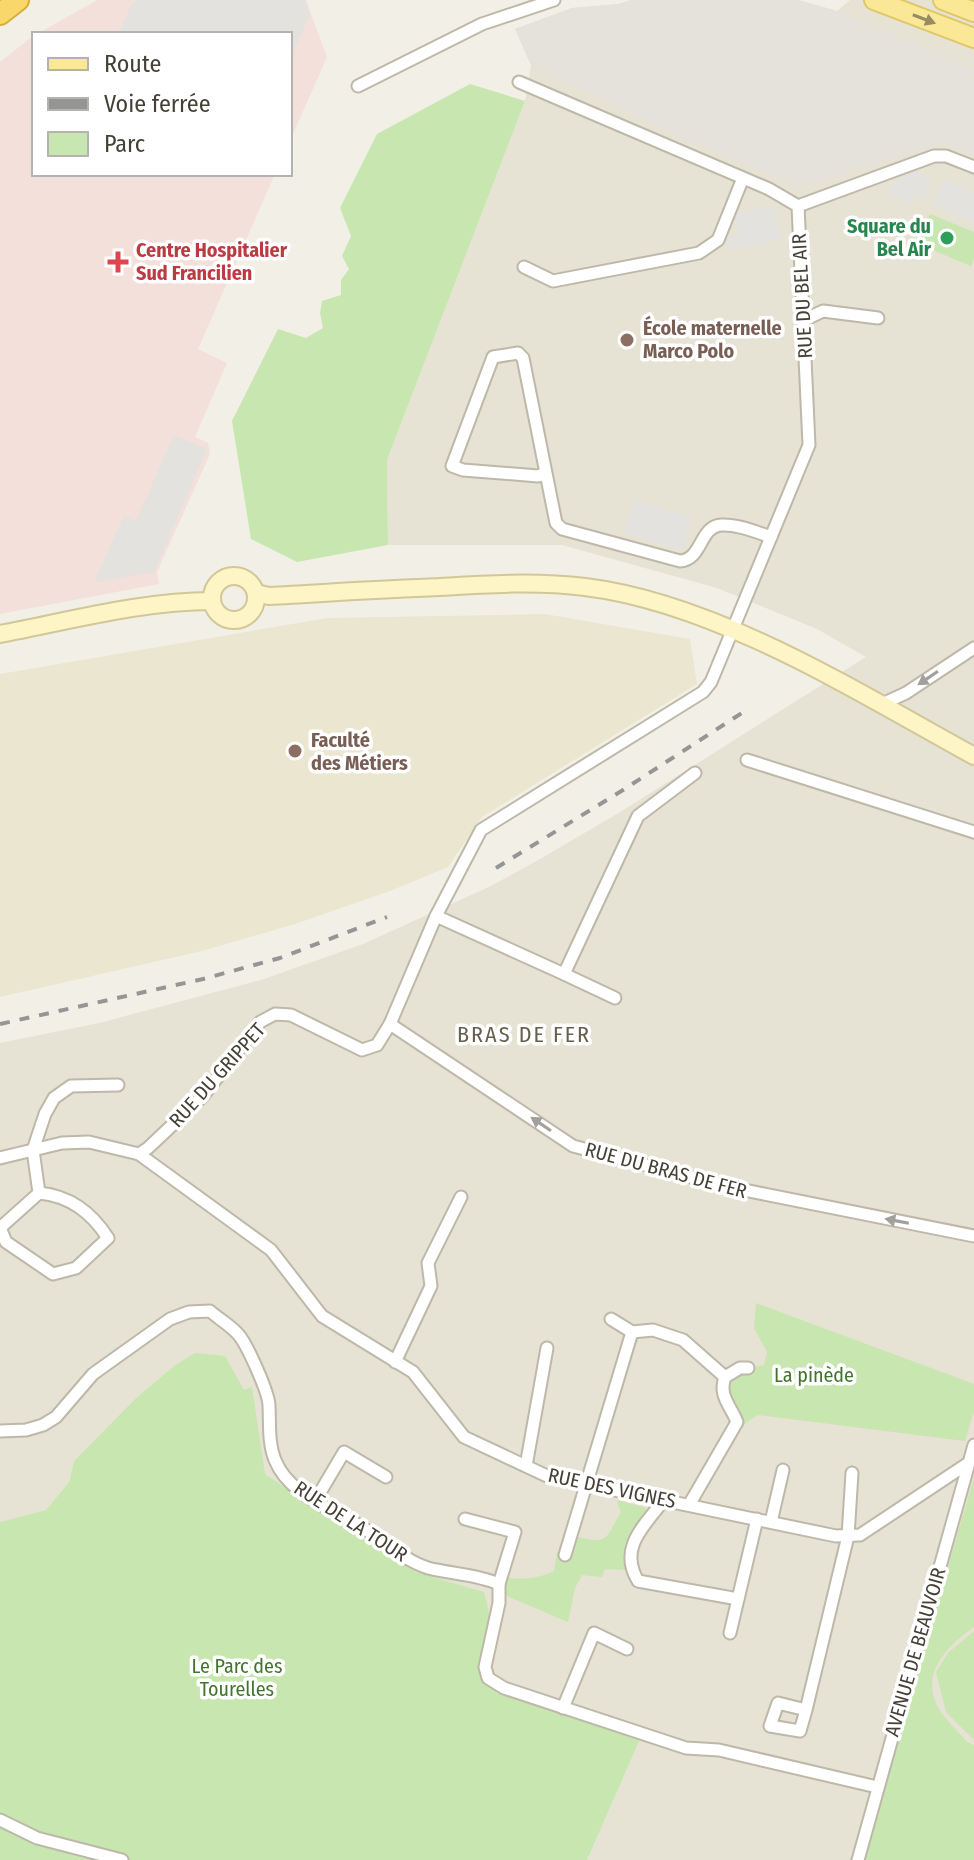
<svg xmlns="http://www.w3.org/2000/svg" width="974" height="1860" viewBox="0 0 974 1860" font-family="'Fira Sans Condensed',sans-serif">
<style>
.residential{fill:#e6e2d4}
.industrial{fill:#e5e1db}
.education{fill:#ebe6d0}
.medical{fill:#f3e0da}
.green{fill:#c8e6b0}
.parking{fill:#e4e2de}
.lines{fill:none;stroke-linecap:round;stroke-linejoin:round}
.street-casing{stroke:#beb8a9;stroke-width:15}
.secondary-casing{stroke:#d1c798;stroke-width:20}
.primary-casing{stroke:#dfc767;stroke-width:22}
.highway-casing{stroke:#d8ad3b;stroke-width:24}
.street{stroke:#fff;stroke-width:11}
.secondary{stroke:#fdf5c6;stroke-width:16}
.primary{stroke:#fbe897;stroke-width:18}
.highway{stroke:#f9d76b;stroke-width:20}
.rail{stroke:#959595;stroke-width:4;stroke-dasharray:10 10;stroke-linecap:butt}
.oneway{fill:#978c62}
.oneway2{fill:#a2a09a}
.leisure-dot{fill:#2e9e5b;stroke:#fff;stroke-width:3}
.health-dot{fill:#e0444e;stroke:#fff;stroke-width:3}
.education-dot{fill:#8d6e63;stroke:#fff;stroke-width:3}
.labels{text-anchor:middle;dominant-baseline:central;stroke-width:7;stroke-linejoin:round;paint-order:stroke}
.leisure-label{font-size:20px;font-weight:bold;fill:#27864d;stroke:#fff;text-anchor:end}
.health-label{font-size:20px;font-weight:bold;fill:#be3a42;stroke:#fff;text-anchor:start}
.street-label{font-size:20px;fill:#454136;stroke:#fff}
.education-label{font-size:20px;font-weight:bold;fill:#785e54;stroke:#fff;text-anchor:start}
.park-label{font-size:20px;fill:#40752b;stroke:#fff}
.neighbourhood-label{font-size:22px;letter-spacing:2px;fill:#675f4d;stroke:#fff}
</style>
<rect width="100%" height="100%" fill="#f2f0e6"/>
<path class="residential" d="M631 0H798L837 11 850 0H974V1860H587L641 1737 479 1672 491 1621 483 1592 416 1572 265 1474 174 1366 135 1399 74 1461 69 1482 46 1510 0 1522V1043L99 1023 261 980 363 944 491 886 540 859 617 814 866 657 817 629 717 588 562 545H388L387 460 525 101 531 65 515 29 572 8 619 4Z"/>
<path class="industrial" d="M631 0H798L837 11 974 69V156L943 142 800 187 681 137 531 65 515 29 572 8 619 4Z"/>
<path class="education" d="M545 614 690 639 697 684 482 817 448 867 390 891 295 924 202 951 0 997V674L327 618Z"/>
<g class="medical">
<path d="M97 0H306L327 57 290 141V34H37Z"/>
<path d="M34 35V174H275L198 349 227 363 195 437 208 443 210 454 157 572 159 584 0 614V62Z"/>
</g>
<g class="green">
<path d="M470 84 525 101 387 460 388 545 297 562 251 539 232 421 278 329 306 338 323 328 320 313 322 301 341 295V280L349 269 342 256 351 236 340 208 377 134Z"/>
<path d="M930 214 974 232V259L971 266 918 244Z"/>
<path d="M756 1303 974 1384V1411L965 1441 758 1415 744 1424 730 1403 726 1382 748 1368 764 1365 767 1352 754 1328Z"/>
<path d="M195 1353 225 1356 244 1390 252 1387 265 1474 416 1572 484 1592 491 1621 479 1673 641 1737 587 1860H0V1522L46 1510 69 1482 74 1461 135 1399 174 1366Z"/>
<path d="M974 1478V1627C950 1644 923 1669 935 1701 940 1715 957 1730 967 1742L974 1745V1860H862Z"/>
<path d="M619 1500 646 1508 651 1517 636 1536 631 1570 605 1569 602 1577 582 1575 575 1588 568 1622 507 1596 499 1595 501 1576C518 1581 538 1579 554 1571L557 1552 565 1555 575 1550 578 1537C610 1545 606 1537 621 1512L617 1502Z"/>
<path d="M974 1631V1740L946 1712 936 1672 948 1653Z"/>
</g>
<g class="parking">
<path d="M137 0H305L310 14 290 61V34H118L131 5Z"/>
<path d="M916 171 931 180 923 199 914 196 910 204 888 194 890 186 900 178Z"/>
<path d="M944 179 974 193V223L932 205Z"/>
<path d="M771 206 781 239 730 251 727 238 739 235 734 214Z"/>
<path d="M174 435 207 449 154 572 94 582 124 516 136 521Z"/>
<path d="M635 500 692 518 682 551 624 533Z"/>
</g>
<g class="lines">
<g class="street-casing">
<g id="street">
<path d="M358 86 482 24 554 0"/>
<path d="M798 206 934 156H946L974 167"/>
<path d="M524 267 553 281 699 253 718 240 743 178"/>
<path d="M804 320 823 311 878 318"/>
<path d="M546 473 538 476 463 470 452 466 493 357 518 353 523 358 556 523 562 529 680 561C703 559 699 527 721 525 737 524 756 532 771 537"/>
<path d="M880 705 906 693 974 648"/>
<path d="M747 760 974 832"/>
<path d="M436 916 564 974 638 816 695 773"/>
<path d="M564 974 615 998"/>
<path d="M390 1024 573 1146 729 1187 974 1236"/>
<path d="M139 1154 271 1250 322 1316 413 1372 464 1437 547 1476 836 1536 860 1535 967 1464"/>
<path d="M0 1158 62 1143 89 1142 139 1154 148 1148 203 1096 260 1022 275 1014 291 1015 362 1050 377 1045 390 1024 436 916 481 830 703 692 711 682 809 445 798 206 769 189 519 82"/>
<path d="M39 1193C70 1196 91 1212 108 1238L76 1268 53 1274 6 1242 0 1228 39 1193 33 1150 45 1114 54 1098 71 1086 118 1085"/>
<path d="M611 1319 632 1332 653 1330 683 1340 725 1377C718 1396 731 1406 737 1422L689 1505"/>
<path d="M395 1362 431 1286 428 1263 461 1197"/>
<path d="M725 1377 740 1368H748"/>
<path d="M0 1431 26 1430 43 1425 56 1417 93 1374 170 1319 189 1312 210 1311C219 1319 230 1325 238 1334 247 1344 269 1393 269 1406 270 1424 268 1443 275 1460 289 1496 336 1510 365 1529 385 1542 405 1561 428 1568 451 1574 476 1574 499 1584V1603L485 1667 488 1678 504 1688 686 1748 719 1750 877 1787"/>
<path d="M526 1466 547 1348"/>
<path d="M664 1500C644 1526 618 1548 638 1581L738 1599"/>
<path d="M315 1501 344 1452 386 1477"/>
<path d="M465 1519 515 1532 499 1584"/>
<path d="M771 1522 783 1470"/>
<path d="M565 1555 632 1332"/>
<path d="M730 1633 757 1519"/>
<path d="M563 1708 594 1633 627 1649"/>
<path d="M806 1710 778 1703 770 1726 800 1731 806 1710 848 1536 852 1473"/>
<path d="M0 1820 37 1838 122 1860"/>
<path d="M858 1860 974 1445"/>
</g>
</g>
<g class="secondary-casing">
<g id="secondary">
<circle cx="234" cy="598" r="22"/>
<path d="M256 593 269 596C325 593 382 589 439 587 487 584 537 581 585 587 717 603 859 693 974 756"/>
<path d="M0 634C69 621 142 601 212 601"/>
</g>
</g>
<g class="primary-casing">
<g id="primary">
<path d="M874 0 974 38"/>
<path d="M943 0 974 12"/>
</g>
</g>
<g class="highway-casing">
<path id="highway" d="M0 14 18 0"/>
</g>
<use href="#street" class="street"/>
<use href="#secondary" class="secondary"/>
<use href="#primary" class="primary"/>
<use href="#highway" class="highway"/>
<g class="rail">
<path d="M496 868 623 790 748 709"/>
<path d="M0 1024 203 979 280 958 387 917"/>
</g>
</g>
<defs><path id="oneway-solid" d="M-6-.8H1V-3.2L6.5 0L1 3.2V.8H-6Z" transform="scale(2)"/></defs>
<use class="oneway" href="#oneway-solid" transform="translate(924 19) rotate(21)"/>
<g class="oneway2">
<use href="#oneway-solid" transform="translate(928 678) rotate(146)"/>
<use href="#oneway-solid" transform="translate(541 1124) rotate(-146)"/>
<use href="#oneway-solid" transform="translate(897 1221) rotate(-169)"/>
</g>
<circle class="leisure-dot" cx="947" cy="238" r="8"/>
<path class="health-dot" d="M114 250h8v8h8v8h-8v8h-8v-8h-8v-8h8z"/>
<g class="education-dot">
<circle cx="627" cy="340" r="8"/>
<circle cx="295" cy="751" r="8"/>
</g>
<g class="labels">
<g class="leisure-label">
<text x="931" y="226">Square du<tspan x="931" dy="23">Bel Air</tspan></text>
</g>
<g class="health-label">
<text x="136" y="250">Centre Hospitalier<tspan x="136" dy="23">Sud Francilien</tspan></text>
</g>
<g class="street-label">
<text transform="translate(802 296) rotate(-93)">RUE DU BEL AIR</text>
<text transform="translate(217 1075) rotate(-48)">RUE DU GRIPPET</text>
<text transform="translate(666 1170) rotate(15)">RUE DU BRAS DE FER</text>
<text transform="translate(612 1488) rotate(12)">RUE DES VIGNES</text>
<text transform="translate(351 1521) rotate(33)">RUE DE LA TOUR</text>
<text transform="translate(915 1652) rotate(-74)">AVENUE DE BEAUVOIR</text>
</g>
<g class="education-label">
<text x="643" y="328">École maternelle<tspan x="643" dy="23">Marco Polo</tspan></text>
<text x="311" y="740">Faculté<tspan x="311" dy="23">des Métiers</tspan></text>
</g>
<g class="park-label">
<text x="814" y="1375">La pinède</text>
<text x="237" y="1666">Le Parc des<tspan x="237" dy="23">Tourelles</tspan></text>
</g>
<g class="neighbourhood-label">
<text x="524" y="1034">BRAS DE FER</text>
</g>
</g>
<rect x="32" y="32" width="260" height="144" fill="#ffffff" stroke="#b5b3af" stroke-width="2"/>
<rect x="48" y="58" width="40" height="12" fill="#fbe897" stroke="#b5b3af" stroke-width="2"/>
<text x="104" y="72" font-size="24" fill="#454136">Route</text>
<rect x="48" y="98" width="40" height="12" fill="#959595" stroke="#b5b3af" stroke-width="2"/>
<text x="104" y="112" font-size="24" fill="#454136">Voie ferrée</text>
<rect x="48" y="132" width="40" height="24" fill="#c8e6b0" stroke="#b5b3af" stroke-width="2"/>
<text x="104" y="152" font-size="24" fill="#454136">Parc</text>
</svg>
